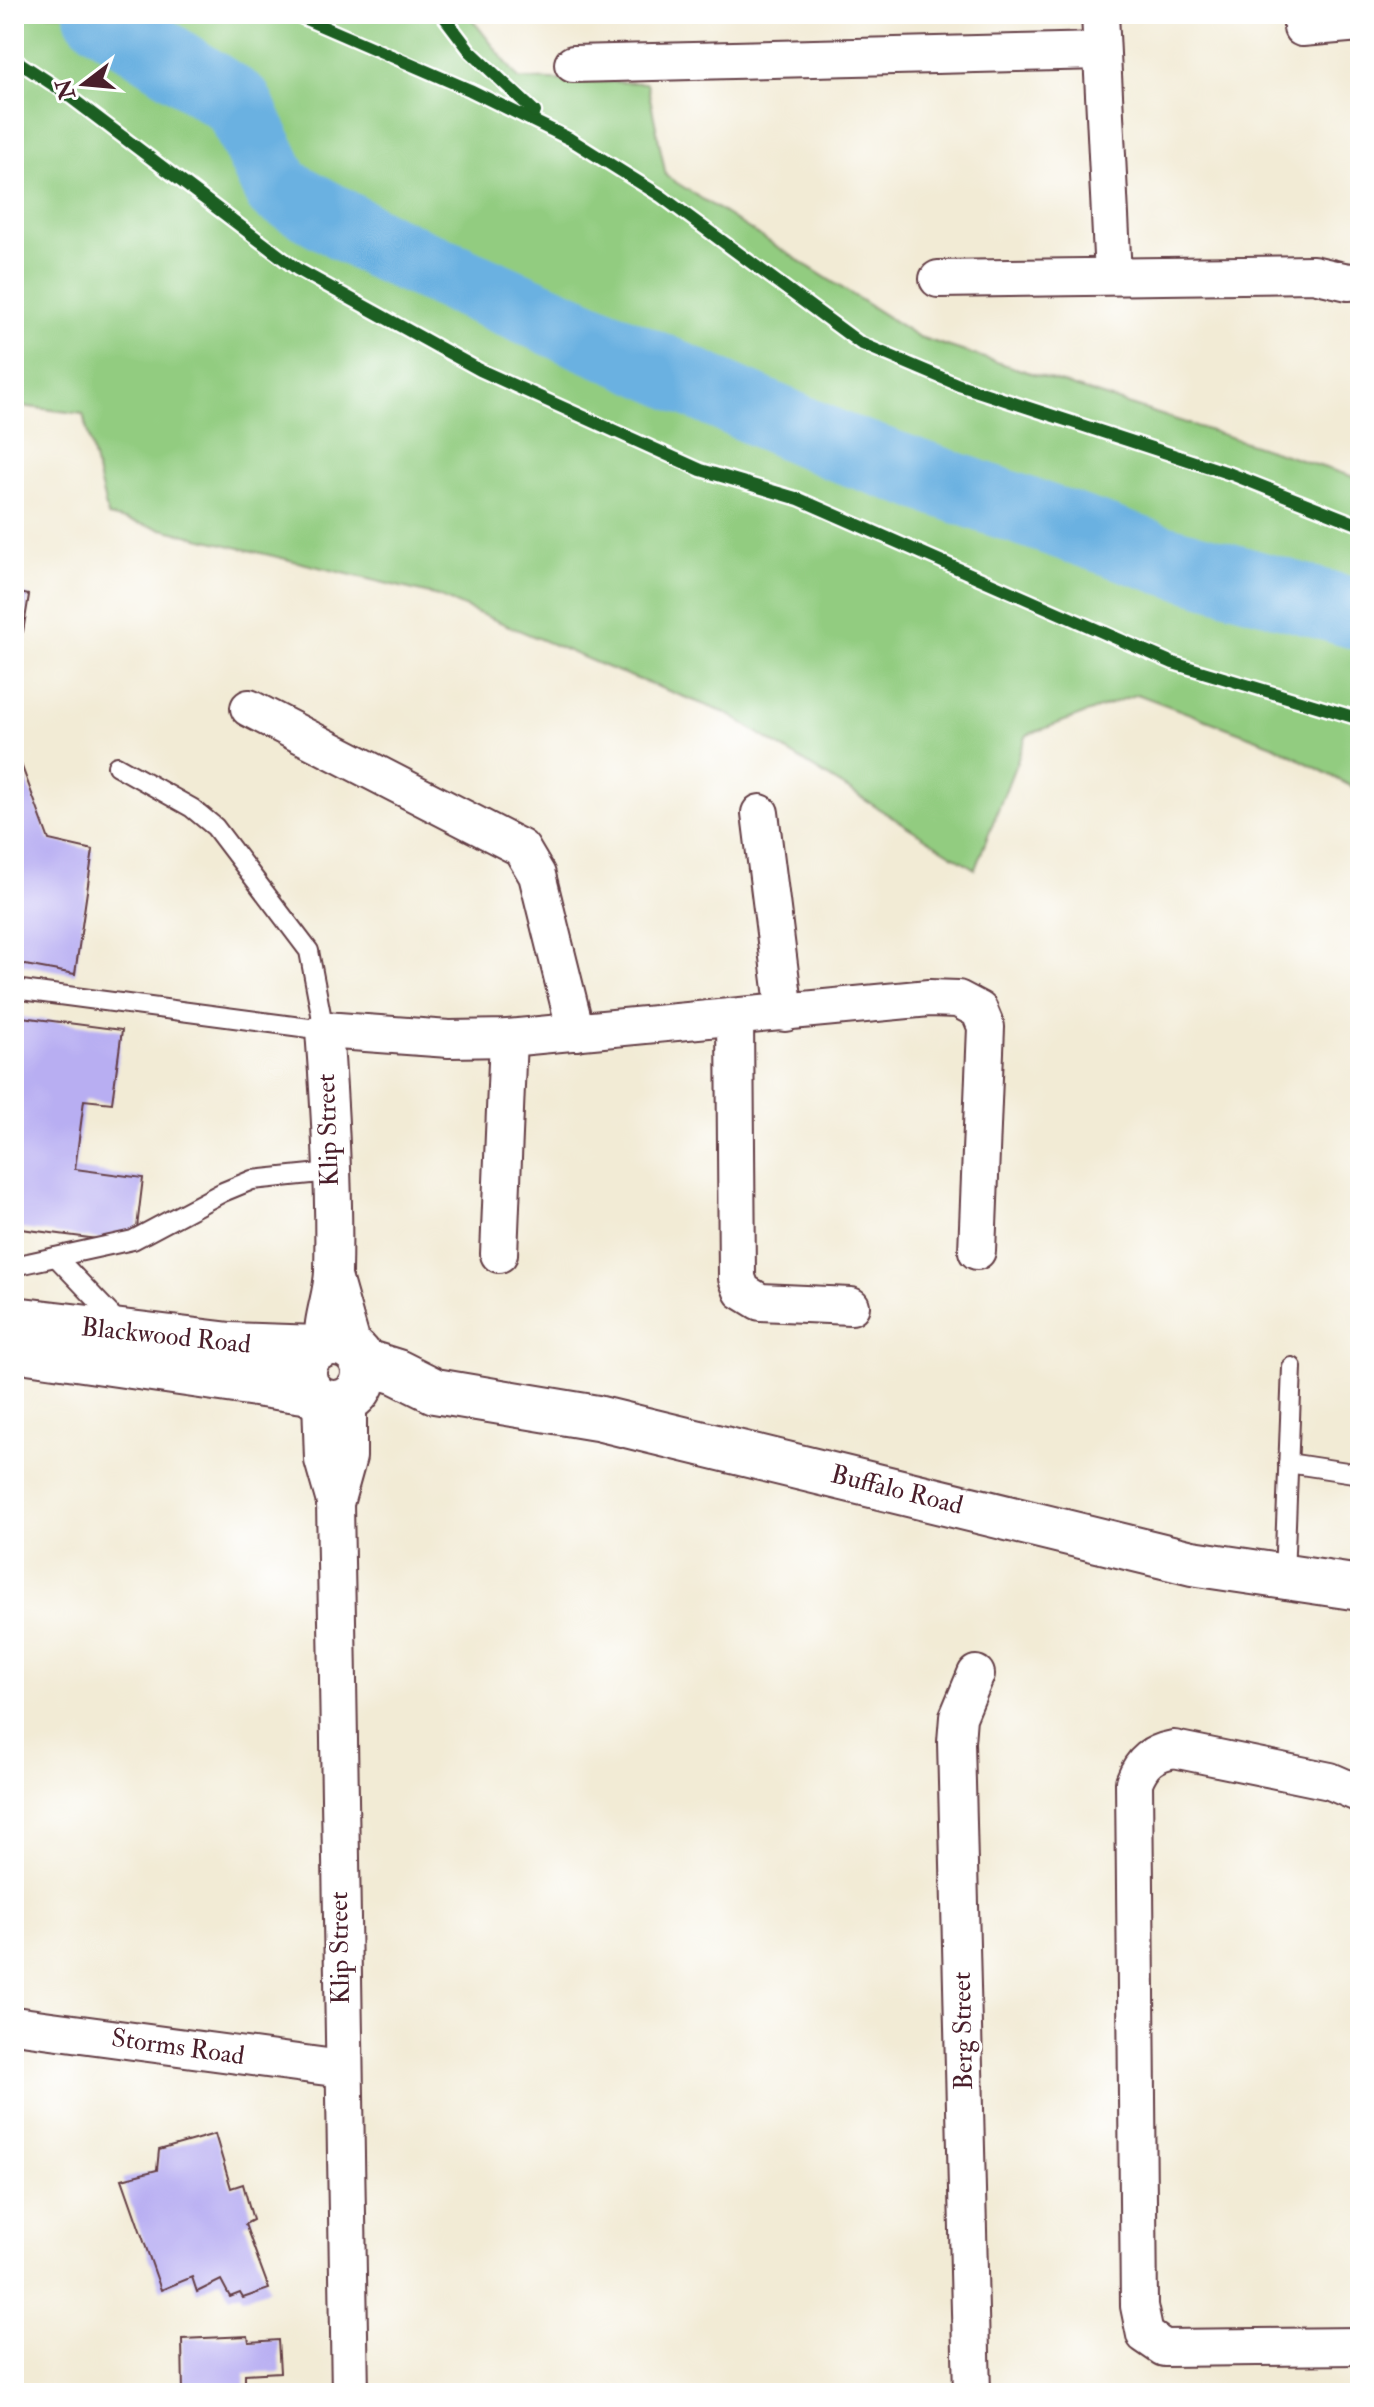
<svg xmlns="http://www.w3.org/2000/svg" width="1374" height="2407" viewBox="0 0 1374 2407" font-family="'IM FELL Double Pica',serif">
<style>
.green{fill:#92cc80;stroke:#6e7656;stroke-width:2}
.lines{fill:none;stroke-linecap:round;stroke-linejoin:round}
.river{stroke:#6bb1e1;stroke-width:70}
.building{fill:#b8aef2}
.service-casing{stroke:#633e44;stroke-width:22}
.minor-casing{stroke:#633e44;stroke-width:40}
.tertiary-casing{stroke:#633e44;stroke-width:48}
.service{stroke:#fff;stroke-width:18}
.minor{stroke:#fff;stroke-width:36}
.tertiary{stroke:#fff;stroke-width:44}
.cycleway-casing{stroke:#fff;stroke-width:17}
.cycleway{stroke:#1b5e20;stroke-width:12}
.labels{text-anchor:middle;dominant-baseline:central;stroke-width:6;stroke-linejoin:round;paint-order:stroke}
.street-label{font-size:26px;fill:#4a1f2b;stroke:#fff}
</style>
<rect width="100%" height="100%" fill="#fff"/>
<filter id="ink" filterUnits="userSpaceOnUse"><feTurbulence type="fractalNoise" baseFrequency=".0125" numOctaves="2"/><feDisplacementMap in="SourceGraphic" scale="16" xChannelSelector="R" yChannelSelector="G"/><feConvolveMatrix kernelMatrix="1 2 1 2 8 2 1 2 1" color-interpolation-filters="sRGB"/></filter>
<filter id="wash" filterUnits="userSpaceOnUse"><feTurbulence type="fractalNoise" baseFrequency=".006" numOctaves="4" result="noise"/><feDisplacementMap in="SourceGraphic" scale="32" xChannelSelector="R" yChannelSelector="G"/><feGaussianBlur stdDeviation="1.8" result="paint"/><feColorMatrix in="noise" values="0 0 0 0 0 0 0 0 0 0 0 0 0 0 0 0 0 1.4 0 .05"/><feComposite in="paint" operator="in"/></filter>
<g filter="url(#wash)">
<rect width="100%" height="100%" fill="#f2ebd5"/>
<path class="green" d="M14 14H468L519 79 647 83 666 176 919 337 1360 479V791L1273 745 1137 694 1027 735 975 869 726 713 606 667 438 596 108 516 83 414 14 405Z"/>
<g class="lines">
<path class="river" d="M99 14 238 104 278 189 377 244 839 447 1162 559 1360 615"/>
</g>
<g id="blocks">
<g class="building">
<path d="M14 592 29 595 23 632 14 631Z"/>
<path d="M14 745 49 840 93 850 75 974 14 963Z"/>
<path d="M14 1016 122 1030 112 1103 84 1100 75 1169 143 1178 135 1244 14 1228Z"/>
<path d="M215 2134 231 2188 243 2184 253 2220 245 2224 269 2289 243 2298 240 2293 230 2297 221 2280 197 2292 192 2277 161 2290 122 2179 157 2170 159 2150Z"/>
<path d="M248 2336 249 2342 278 2340 280 2372 245 2374V2393H183L182 2339Z"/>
</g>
</g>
</g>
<g filter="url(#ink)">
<use href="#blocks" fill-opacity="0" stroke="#633e44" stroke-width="2"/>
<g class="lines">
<g class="service-casing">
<g id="service">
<path d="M14 989 324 1030 309 951 215 827 192 808 117 766"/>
<path d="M56 1257 120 1324"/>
<path d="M14 1266 133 1240 223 1192 252 1180 331 1172"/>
<path d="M1288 1463 1360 1474"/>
<path d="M1284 1577 1292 1367"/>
</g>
</g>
<g class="minor-casing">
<g id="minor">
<path d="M1100 14 1113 276"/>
<path d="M1302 28 1360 23"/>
<path d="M573 64 1101 51"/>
<path d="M938 279 1313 274 1348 282 1360 281"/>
<path d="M249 708 521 848 537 875 576 1032"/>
<path d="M760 813 785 1013"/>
<path d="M735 1017 737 1278 742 1291 760 1302 851 1306"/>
<path d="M499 1254 508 1038"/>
<path d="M333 1277 354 1351"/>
<path d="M323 1345C321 1319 332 1297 333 1272 335 1191 330 1110 324 1030L449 1039 508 1038 929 998 958 999 979 1010 986 1027 977 1251"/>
<path d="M321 1400 323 1460 335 1502 350 2393"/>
<path d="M336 1500 348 1457V1400"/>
<path d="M1360 1794 1330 1781 1174 1749C1153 1753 1142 1761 1134 1782L1139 2306 1145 2335 1164 2348 1360 2346"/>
<path d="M14 2025 342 2069"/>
<path d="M972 2393 956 1742 958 1717 976 1674"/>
</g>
</g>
<g class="tertiary-casing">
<g id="tertiary">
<path d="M14 1319 230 1345 318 1348"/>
<circle cx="334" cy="1373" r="30"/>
<path d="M14 1349 311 1392"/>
<path d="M362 1361 397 1372 435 1391 597 1418 1192 1563 1360 1588"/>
</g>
</g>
<use href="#service" class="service"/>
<use href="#minor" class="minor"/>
<use href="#tertiary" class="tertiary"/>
<g class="cycleway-casing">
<g id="cycleway">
<path d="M294 14 470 90 570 139 661 196 860 343 959 385 1231 474 1360 525"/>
<path d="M442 14 470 51 535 112"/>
<path d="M14 59 61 90 297 269 480 370 701 470 799 499 1173 663 1360 719"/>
</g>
</g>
<use href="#cycleway" class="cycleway"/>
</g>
</g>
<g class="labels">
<g class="street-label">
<text transform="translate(328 1130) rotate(-92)">Klip Street</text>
<text transform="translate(166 1336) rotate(6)">Blackwood Road</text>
<text transform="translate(897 1490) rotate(14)">Buffalo Road</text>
<text transform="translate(340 1948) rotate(-91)">Klip Street</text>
<text transform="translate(963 2031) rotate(-91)">Berg Street</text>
<text transform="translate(178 2047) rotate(8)">Storms Road</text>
</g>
</g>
<rect width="1374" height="2407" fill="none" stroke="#fff" stroke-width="48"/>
<g transform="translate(84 84) rotate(254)" stroke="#ffffff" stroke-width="6" paint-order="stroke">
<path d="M0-6L14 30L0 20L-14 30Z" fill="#4a1f2b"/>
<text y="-12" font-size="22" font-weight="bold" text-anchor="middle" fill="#4a1f2b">N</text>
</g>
</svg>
